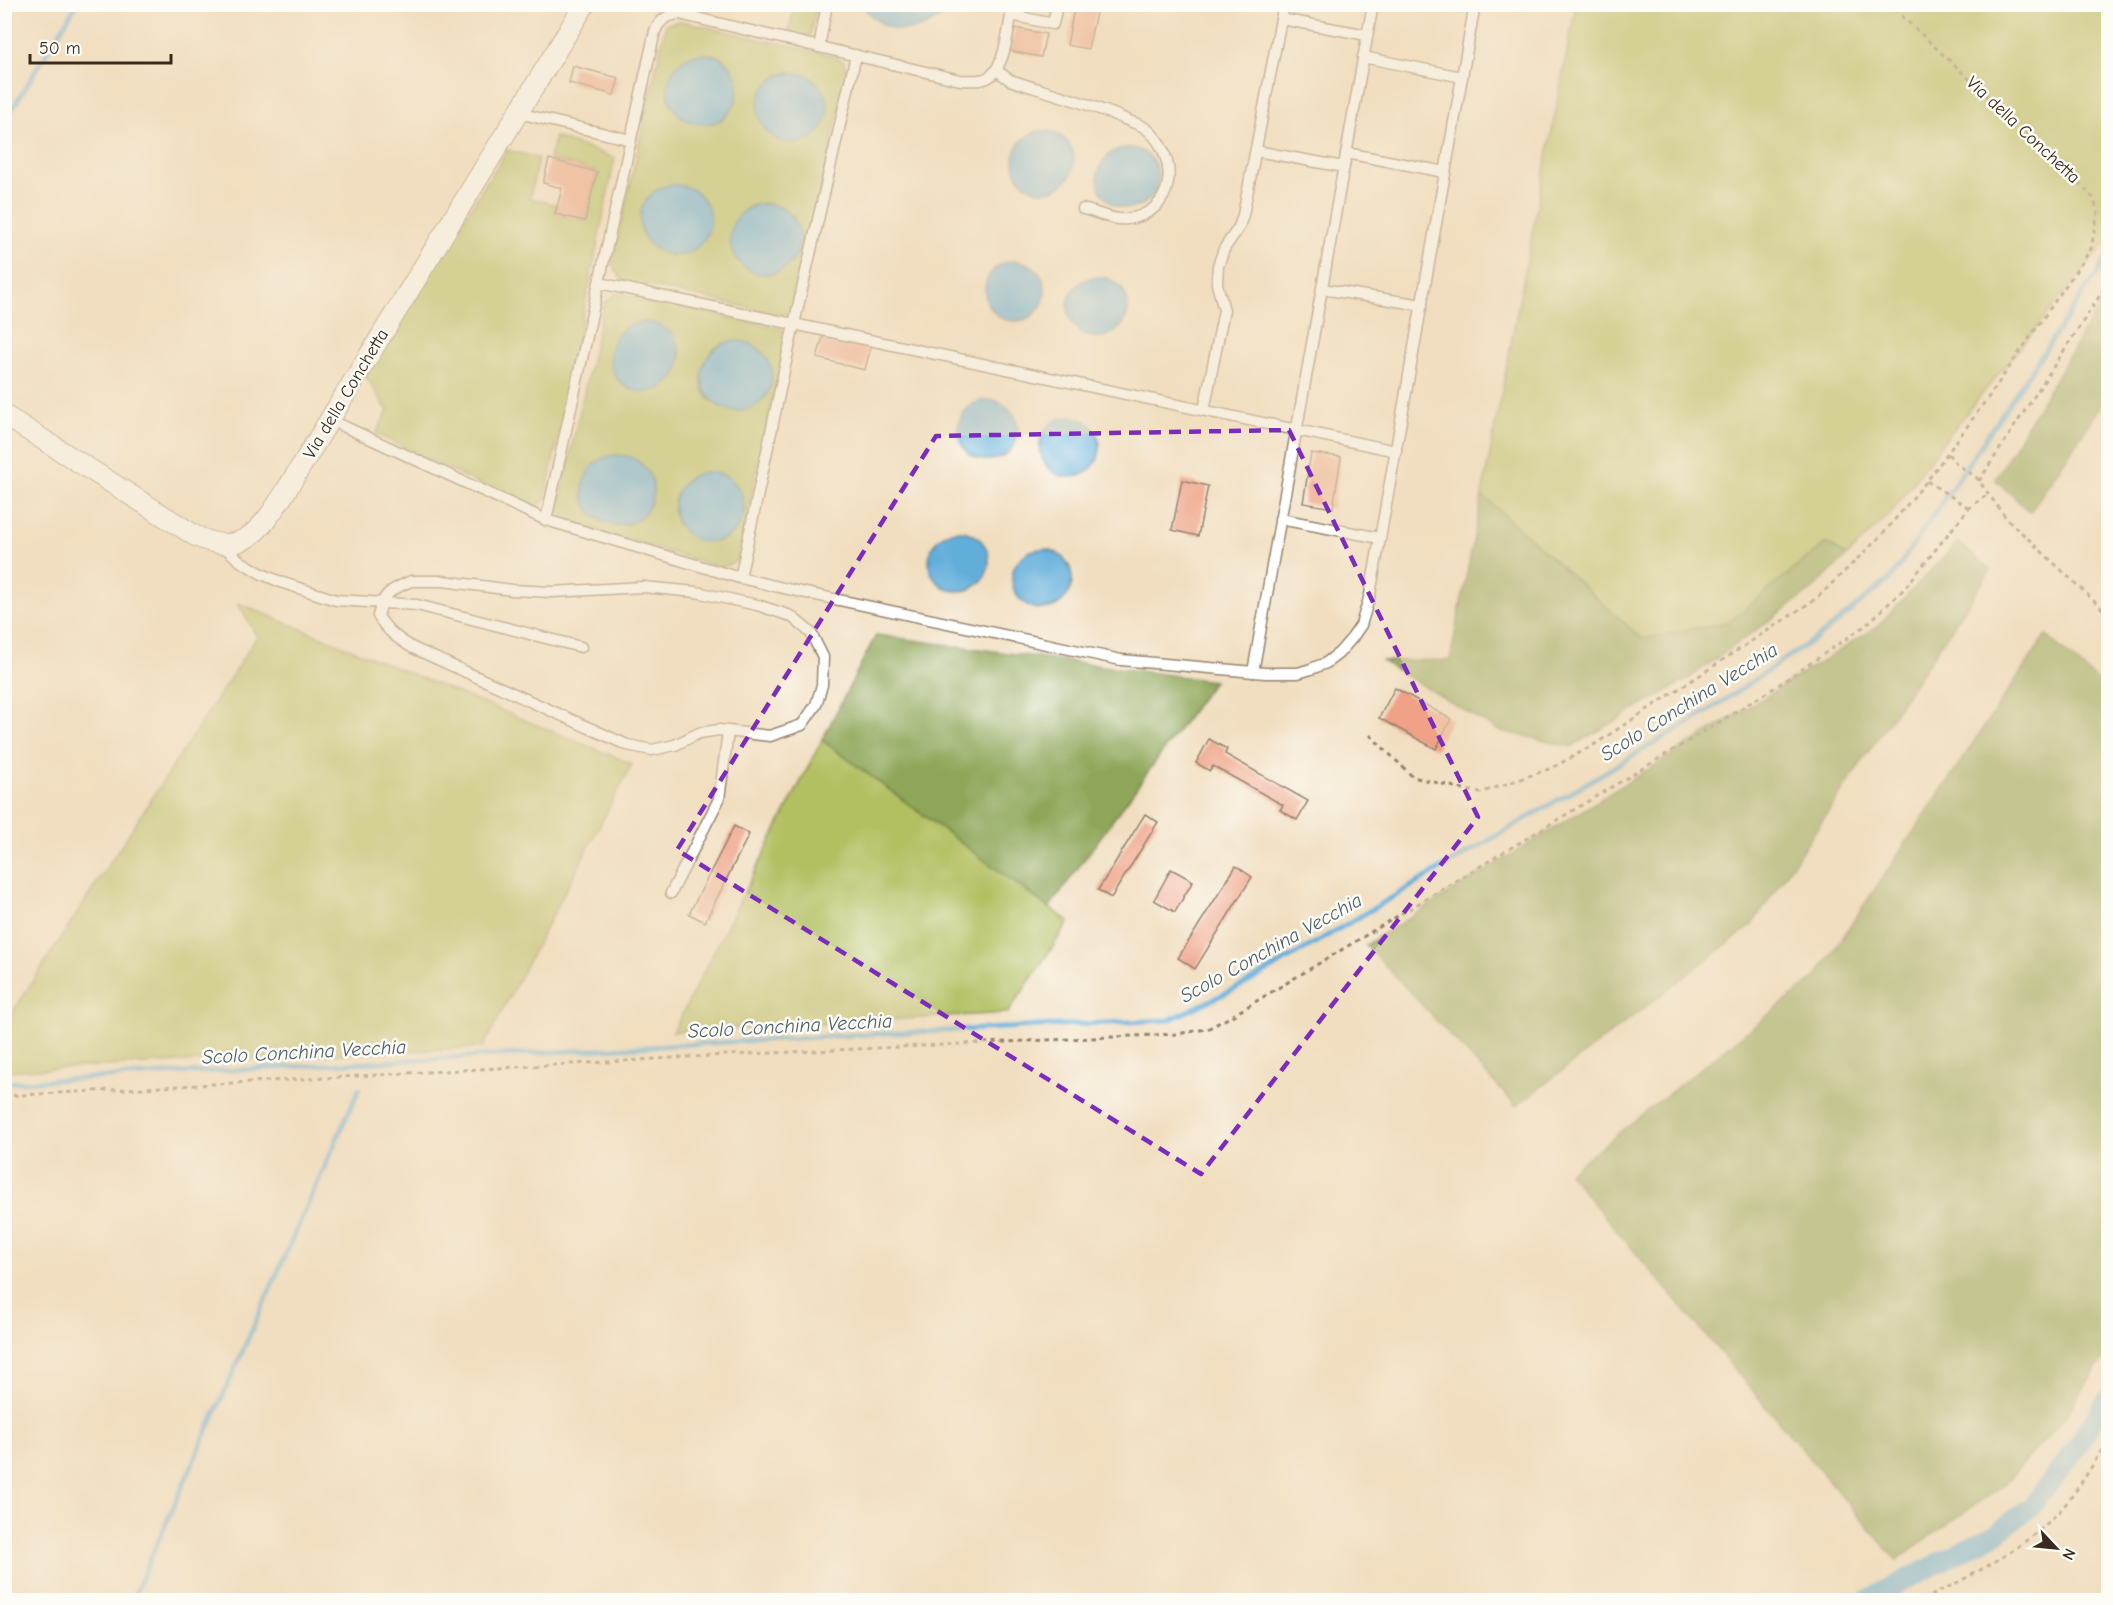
<svg xmlns="http://www.w3.org/2000/svg" width="2113" height="1605" viewBox="0 0 2113 1605" font-family="'Comic Neue',sans-serif">
<style>
.green{fill:#b3c062;stroke:#777540;stroke-width:1.5;fill-rule:evenodd}
.forest{fill:#8ea658;stroke:#64683b;stroke-width:1.5}
.water{fill:#62aedb;stroke:#4e6c7c;stroke-width:1.5}
.lines{fill:none;stroke-linecap:round;stroke-linejoin:round}
.stream{stroke:#62aedb;stroke-width:5}
.canal{stroke:#62aedb;stroke-width:20}
.building{fill:#efa286}
.lane-casing{stroke:#96846f;stroke-width:13}
.street-casing{stroke:#96846f;stroke-width:22}
.path{stroke:#96846f;stroke-width:3;stroke-dasharray:4.5 4.5;stroke-linecap:butt}
.lane{stroke:#fff;stroke-width:10}
.street{stroke:#fff;stroke-width:20}
.marked{fill:none;stroke:#7b2cbf;stroke-width:4.5;stroke-dasharray:12 8;stroke-linejoin:round}
.labels{text-anchor:middle;dominant-baseline:central;stroke-width:5;stroke-linejoin:round;paint-order:stroke}
.street-label{font-size:18px;fill:#3b2a1e;stroke:#fdfcf7}
.water-label{font-size:20px;font-style:italic;fill:#4b5f6a;stroke:#fdfcf7}
</style>
<rect width="100%" height="100%" fill="#fdfcf7"/>
<filter id="ink" filterUnits="userSpaceOnUse"><feTurbulence type="fractalNoise" baseFrequency=".0167" numOctaves="2"/><feDisplacementMap in="SourceGraphic" scale="12" xChannelSelector="R" yChannelSelector="G"/><feConvolveMatrix kernelMatrix="1 2 1 2 8 2 1 2 1" color-interpolation-filters="sRGB"/></filter>
<filter id="wash" filterUnits="userSpaceOnUse"><feTurbulence type="fractalNoise" baseFrequency=".008" numOctaves="4" result="noise"/><feDisplacementMap in="SourceGraphic" scale="24" xChannelSelector="R" yChannelSelector="G"/><feGaussianBlur stdDeviation="1.35" result="paint"/><feColorMatrix in="noise" values="0 0 0 0 0 0 0 0 0 0 0 0 0 0 0 0 0 1.4 0 .05"/><feComposite in="paint" operator="in"/></filter>
<g filter="url(#wash)">
<rect width="100%" height="100%" fill="#f1dec0"/>
<g class="green">
<path d="M791 5H817L810 36 788 33 795 6Z"/>
<path d="M1576 5H2108V240L1943 442 1891 513 1847 556 1826 543 1729 622 1642 639 1482 495Z"/>
<path d="M681 21 831 55 843 61 848 72 792 311 782 315 622 280 612 264 666 24ZM712 54 723 59 732 67 730 112 721 120 710 124 671 105 668 94V83ZM790 72C808 74 818 81 827 97L811 139C798 143 790 144 777 140L778 75ZM672 185 684 186 693 251 682 255 670 256 660 188ZM762 203C776 205 784 208 794 217L792 262 783 269 773 274 741 213 751 206Z"/>
<path d="M555 137 615 158 545 500 537 506 526 507 376 434 388 411 365 375 507 150 538 158 530 198 557 205 555 214 585 221 597 172 549 159Z"/>
<path d="M617 293 781 328 786 337 737 561 721 568 567 521 558 509 604 303ZM642 322C665 324 678 336 681 359L630 390 621 383 614 374ZM734 341 744 411C727 412 702 403 702 382 702 377 706 369 708 364 710 360 711 353 713 350 718 344 727 342 734 341ZM706 472 718 473 736 530 727 538 716 542 677 524C675 517 671 507 675 500 680 487 693 475 706 472ZM652 479C656 502 647 517 626 525L587 506 583 495V484Z"/>
<path d="M238 603 632 764 483 1047 5 1071V1024L257 637Z"/>
<path d="M822 740 1069 922 1008 1013 673 1032Z"/>
</g>
<g class="forest">
<path d="M2108 291V396L2030 512 1995 479Z"/>
<path d="M1482 495 1642 639 1729 622 1826 543 1847 556 1813 589 1689 678 1571 747 1497 730 1382 661 1450 660Z"/>
<path d="M1958 542 1991 570 1752 925 1516 1106 1366 945 1877 627Z"/>
<path d="M876 635 1214 681 1049 908 822 740Z"/>
<path d="M2046 635 2108 690V1352L2063 1419 2005 1484 1896 1560 1568 1173 1815 978Z"/>
</g>
<g class="water">
<path d="M861 5H952C939 22 912 36 890 28 878 24 869 13 861 5Z"/>
<circle cx="703" cy="89" r="35"/>
<circle cx="793" cy="108" r="35"/>
<circle cx="1044" cy="161" r="30"/>
<circle cx="1128" cy="178" r="30"/>
<circle cx="675" cy="220" r="35"/>
<circle cx="765" cy="239" r="35"/>
<circle cx="1015" cy="291" r="30"/>
<circle cx="1098" cy="307" r="30"/>
<circle cx="645" cy="357" r="35"/>
<circle cx="737" cy="376" r="35"/>
<circle cx="988" cy="430" r="30"/>
<circle cx="1070" cy="447" r="30"/>
<circle cx="618" cy="490" r="35"/>
<circle cx="709" cy="507" r="35"/>
<circle cx="959" cy="561" r="30"/>
<circle cx="1042" cy="579" r="30"/>
</g>
<g class="lines">
<g class="stream">
<path d="M4 122 77 4"/>
<path d="M4 1083 855 1035 1169 1020 1247 983 1707 712 1825 632 1891 578 2108 257"/>
<path d="M132 1600 359 1089"/>
</g>
<path class="canal" d="M1867 1600 1997 1533 2032 1506 2070 1457 2108 1398"/>
</g>
<g id="blocks">
<g class="building">
<path d="M1075 4H1098L1088 49 1067 45Z"/>
<path d="M1015 28 1046 34 1041 57 1010 51Z"/>
<path d="M573 66 619 78 614 95 569 83Z"/>
<path d="M549 159 597 172 585 221 555 214 562 188 543 183Z"/>
<path d="M824 333 871 345 865 370 817 358Z"/>
<path d="M1311 453 1341 457 1333 508 1303 503Z"/>
<path d="M1182 480 1208 486 1198 536 1172 530Z"/>
<path d="M1395 688 1451 719 1436 749 1379 718Z"/>
<path d="M1209 739 1227 749 1225 754 1308 801 1297 820 1280 810 1283 805 1213 766 1210 771 1196 763Z"/>
<path d="M1145 814 1158 822 1111 898 1098 890Z"/>
<path d="M734 826 749 834 705 922 689 914Z"/>
<path d="M1236 866 1252 877 1195 969 1178 958Z"/>
<path d="M1171 869 1193 881 1175 912 1154 900Z"/>
</g>
</g>
</g>
<g filter="url(#ink)">
<use href="#blocks" fill-opacity="0" stroke="#96846f" stroke-width="1.5"/>
<g class="lines">
<g class="lane-casing">
<g id="lane">
<path d="M1011 15 1053 24 1057 4"/>
<path d="M1281 19 1367 35"/>
<path d="M819 47 827 4"/>
<path d="M1363 57 1462 77"/>
<path d="M996 70 1010 80C1049 93 1090 103 1127 120 1134 123 1142 125 1148 130 1180 159 1176 213 1127 219 1114 221 1096 212 1083 209"/>
<path d="M518 113 631 140"/>
<path d="M1256 151 1344 167"/>
<path d="M1346 153 1445 172"/>
<path d="M599 283 1396 451"/>
<path d="M1322 289 1422 305"/>
<path d="M1204 410 1224 310 1217 284 1218 266 1224 249 1239 227 1243 215 1284 4"/>
<path d="M330 420 546 520 740 578 792 590 1121 660 1265 673H1298L1311 669 1326 663 1339 653 1352 638 1361 625 1370 595 1475 4"/>
<path d="M1280 519 1380 538"/>
<path d="M546 520 655 31C661 19 666 16 679 14L960 80C969 80 981 82 989 77 1006 66 1009 24 1013 4"/>
<path d="M222 545 240 561 262 574 283 583 336 600 417 605 581 647"/>
<path d="M740 578 794 324 856 55"/>
<path d="M411 581H443L512 590 552 592 643 587 696 592 757 605 791 616 811 633 823 657 822 685 816 705 802 725 770 736 719 730 699 733 675 745 652 750 627 745 413 648C398 639 387 631 378 616 383 593 390 590 411 581Z"/>
<path d="M1253 672 1373 4"/>
<path d="M671 893 719 799 728 732"/>
</g>
</g>
<g class="street-casing">
<path id="street" d="M4 415 194 535C241 559 260 531 284 494L585 4"/>
</g>
<g class="path">
<path d="M1948 454 1957 464 1977 478 2006 518 2108 614"/>
<path d="M1927 481 1969 508"/>
<path d="M1979 481 2108 283"/>
<path d="M1370 735 1413 777 1480 793 1552 768 1592 746 1817 598 1881 536 1927 481 1990 395 2091 249 2098 212 2093 198 2073 176 1889 4"/>
<path d="M4 1096 728 1055 1176 1034 1207 1029 1230 1017 1695 737 1774 688 1865 626 1904 589 1969 508 1988 494"/>
<path d="M1923 1600C1974 1574 2026 1549 2064 1506 2081 1486 2094 1462 2108 1440"/>
</g>
<use href="#lane" class="lane"/>
<use href="#street" class="street"/>
</g>
</g>
<path d="M0 0H2113V1605H0ZM1289 430 1478 817 1201 1174 677 850 936 436Z" fill="#f1dec0" fill-opacity=".55" fill-rule="evenodd"/>
<path class="marked" d="M1289 430 1478 817 1201 1174 677 850 936 436Z"/>
<g class="labels">
<g class="street-label">
<text transform="translate(2023 130) rotate(43)">Via della Conchetta</text>
<text transform="translate(346 394) rotate(-59)">Via della Conchetta</text>
</g>
<g class="water-label">
<text transform="translate(1689 702) rotate(-32)">Scolo Conchina Vecchia</text>
<text transform="translate(1271 948) rotate(-29)">Scolo Conchina Vecchia</text>
<text transform="translate(790 1026) rotate(-3)">Scolo Conchina Vecchia</text>
<text transform="translate(304 1052) rotate(-3)">Scolo Conchina Vecchia</text>
</g>
</g>
<rect width="2113" height="1605" fill="none" stroke="#fdfcf7" stroke-width="24"/>
<g transform="translate(2056 1548) rotate(116)" stroke="#fdfcf7" stroke-width="4.5" paint-order="stroke">
<path d="M0-4.5L10 22L0 15L-10 22Z" fill="#3b2a1e"/>
<text y="-9" font-size="16" font-weight="bold" text-anchor="middle" fill="#3b2a1e">N</text>
</g>
<path d="M30 54v9h141v-9" fill="none" stroke="#3b2a1e" stroke-width="3"/>
<text x="39" y="54" font-size="18" fill="#3b2a1e" stroke="#fdfcf7" stroke-width="4.5" paint-order="stroke">50 m</text>
</svg>
